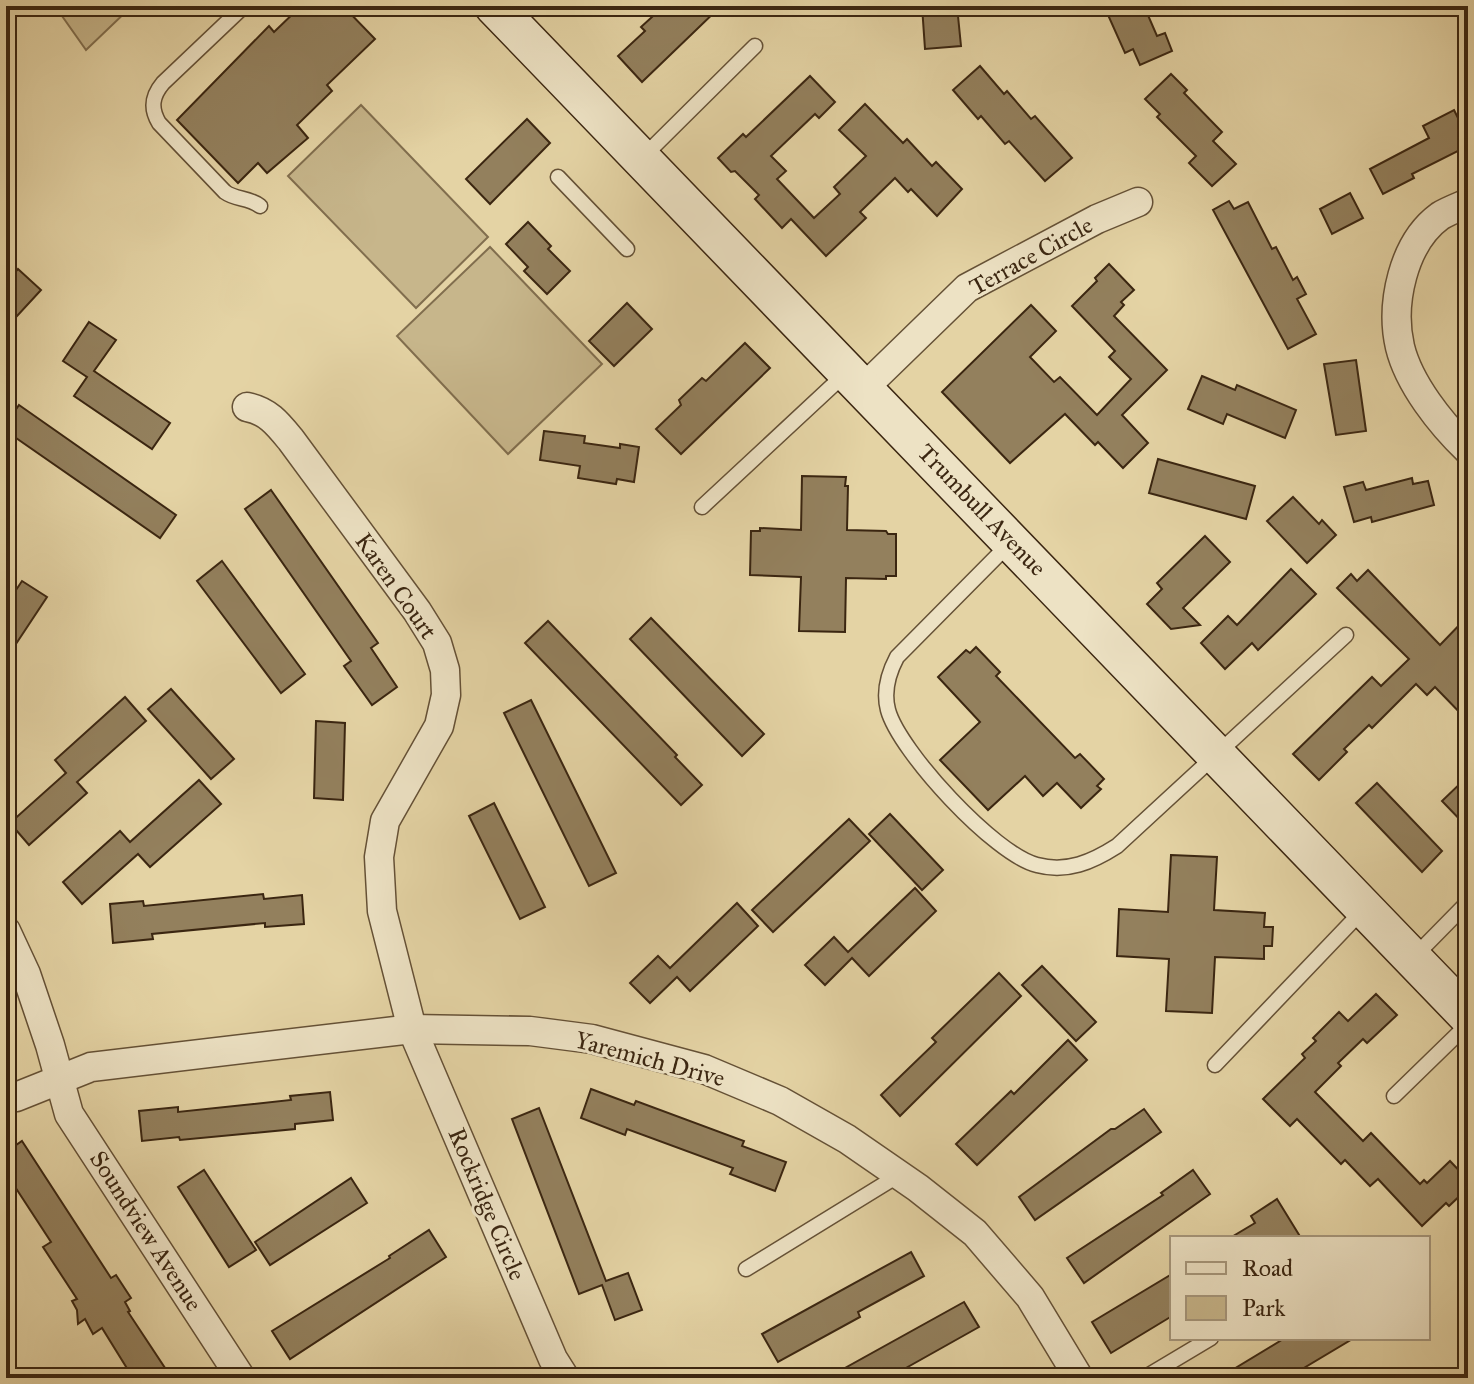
<svg xmlns="http://www.w3.org/2000/svg" width="1474" height="1384" viewBox="0 0 1474 1384" font-family="'IM FELL Great Primer',serif">
<style>
.green{fill:#c7b68b;stroke:#816e4e;stroke-width:2}
.building{fill:#93805d;stroke:#3b2611;stroke-width:2}
.lines{fill:none;stroke-linecap:round;stroke-linejoin:round}
.lane-casing{stroke:#655136;stroke-width:17}
.street-casing{stroke:#655136;stroke-width:31}
.secondary-casing{stroke:#3b2611;stroke-width:41}
.lane{stroke:#ede2c4;stroke-width:14}
.street{stroke:#ede2c4;stroke-width:28}
.secondary{stroke:#ede2c4;stroke-width:38}
.labels{text-anchor:middle;dominant-baseline:central;stroke-width:6;stroke-linejoin:round;paint-order:stroke}
.street-label{font-size:24px;fill:#3b2611;stroke:#ede2c4}
</style>
<rect width="100%" height="100%" fill="#e4d3a4"/>
<filter id="stains"><feTurbulence type="fractalNoise" baseFrequency=".0025" numOctaves="4"/><feColorMatrix values="0 0 0 0 .2 0 0 0 0 .09 0 0 0 0 .02 0 0 0 .5 -.17"/></filter>
<radialGradient id="worn" r=".72"><stop offset=".6" stop-color="#630" stop-opacity="0"/><stop offset="1" stop-color="#630" stop-opacity=".3"/></radialGradient>
<g class="green">
<path d="M55 6H132L86 50Z"/>
<path d="M361 105 488 237 416 308 288 176Z"/>
<path d="M490 247 602 364 508 454 397 336Z"/>
</g>
<g class="building">
<path d="M301 6H343L375 39 327 85 332 91 297 125 308 138 267 173 258 163 238 183 177 120 269 26 274 32Z"/>
<path d="M664 6H721L642 82 618 56 645 31 641 27Z"/>
<path d="M922 6H957L961 46 925 49Z"/>
<path d="M1104 6H1144L1157 36 1165 33 1172 51 1140 65 1133 49 1125 53Z"/>
<path d="M980 66 1004 94 1007 91 1031 119 1035 116 1072 158 1045 181 1009 141 1005 144 981 116 978 119 953 90Z"/>
<path d="M1171 74 1187 90 1184 93 1222 132 1213 141 1236 164 1212 186 1189 163 1196 156 1157 117 1160 114 1145 99Z"/>
<path d="M810 76 835 102 819 118 815 114 771 156 786 171 777 179 814 218 840 194 834 187 866 156 839 130 865 104 903 143 907 139 932 166 936 162 962 189 937 216 911 189 908 192 895 178 860 212 866 218 826 256 791 219 782 228 755 199 759 195 735 171 731 172 718 158 743 134 746 137Z"/>
<path d="M1454 110 1468 138V146L1412 174 1414 178 1383 194 1370 169 1429 138 1423 126Z"/>
<path d="M527 119 550 143 490 204 466 179Z"/>
<path d="M1350 193 1363 218 1332 234 1320 209Z"/>
<path d="M1229 201 1234 209 1248 202 1272 249 1276 247 1293 280 1297 277 1306 294 1297 299 1316 334 1288 349 1213 210Z"/>
<path d="M528 222 551 246 548 249 570 271 547 294 524 271 528 267 506 244Z"/>
<path d="M1109 264 1134 290 1121 302 1124 305 1114 316 1167 370 1122 415 1148 443 1123 468 1098 442 1095 445 1065 414 1010 463 942 392 1031 305 1056 331 1030 357 1054 382 1060 377 1097 415 1131 379 1109 357 1115 351 1072 306 1097 281 1095 278Z"/>
<path d="M18 269 41 290 6 328V282Z"/>
<path d="M627 303 652 329 614 366 589 341Z"/>
<path d="M89 322 116 340 94 371 170 423 152 449 74 396 87 377 63 361Z"/>
<path d="M745 343 770 368 681 454 656 429 681 405 679 400 702 378 706 381Z"/>
<path d="M1356 360 1366 431 1336 435 1324 364Z"/>
<path d="M1202 376 1235 390 1237 385 1296 410 1285 438 1227 414 1223 424 1188 409Z"/>
<path d="M19 405 176 515 160 538 6 431V424Z"/>
<path d="M544 431 585 436 584 443 620 448V444L639 447 634 482 617 479 616 484 578 478 580 466 540 460Z"/>
<path d="M1158 459 1255 486 1246 519 1149 493Z"/>
<path d="M802 476 846 477 845 486H848L847 530 886 531 888 534H896V576H886V579L846 578 845 632 799 631 801 577 750 575 751 531H760V528L801 530Z"/>
<path d="M1412 478 1413 484 1428 481 1434 505 1372 522 1371 517 1354 522 1344 487 1363 482 1366 490Z"/>
<path d="M271 490 378 643 371 648 397 687 372 705 344 666 351 661 245 509Z"/>
<path d="M1293 497 1319 524 1322 520 1336 535 1307 563 1267 521Z"/>
<path d="M1205 536 1230 562 1183 608 1200 625 1171 629 1147 604 1162 589 1157 583Z"/>
<path d="M222 561 305 674 281 693 197 581Z"/>
<path d="M1291 569 1316 594 1258 650 1252 643 1225 669 1201 643 1228 616 1237 625Z"/>
<path d="M1368 570 1440 645 1468 616V721L1435 687 1427 695 1416 684 1372 728 1369 725 1344 749 1347 752 1319 780 1293 754 1372 677 1381 686 1409 659 1337 588 1351 574 1357 581Z"/>
<path d="M22 581 47 597 6 659V605Z"/>
<path d="M651 618 764 734 742 756 630 639Z"/>
<path d="M548 621 677 755 675 757 702 785 681 805 525 643Z"/>
<path d="M976 647 1000 672 996 676 1075 758 1080 754 1104 779 1097 786 1101 789 1081 808 1057 783 1043 796 1025 776 988 810 940 760 980 722 938 677 966 650 970 653Z"/>
<path d="M171 689 234 759 211 779 148 709Z"/>
<path d="M125 697 146 721 77 782 87 793 29 845 10 823 66 773 55 760Z"/>
<path d="M531 700 616 873 589 886 504 713Z"/>
<path d="M316 721 345 723 343 800 314 798Z"/>
<path d="M1468 776V828L1442 801Z"/>
<path d="M199 780 221 804 150 867 138 854 82 904 63 882 120 831 130 842Z"/>
<path d="M1377 783 1442 851 1422 872 1356 803Z"/>
<path d="M494 803 545 907 520 919 469 816Z"/>
<path d="M890 814 943 870 922 890 869 834Z"/>
<path d="M849 819 870 841 773 932 752 910Z"/>
<path d="M1171 855 1217 857 1214 910 1265 913 1264 927H1273L1272 946H1264V959L1215 957 1212 1013 1166 1011 1169 959 1117 956 1119 909 1168 912Z"/>
<path d="M915 888 936 911 869 976 852 958 825 985 805 965 834 937 848 952Z"/>
<path d="M263 894 264 899 302 895 304 924 265 927V923L152 934 153 939 113 943 110 904 143 901 144 906Z"/>
<path d="M737 903 758 926 690 991 677 977 650 1003 630 983 658 956 670 968Z"/>
<path d="M1042 966 1096 1022 1076 1041 1022 985Z"/>
<path d="M999 973 1021 996 900 1116 881 1095 936 1042 932 1038Z"/>
<path d="M1376 994 1397 1015 1367 1043 1363 1039 1338 1063 1341 1066 1315 1092 1363 1141 1371 1133 1420 1184 1424 1180 1427 1183 1450 1161 1468 1180V1188L1449 1206 1446 1203 1422 1226 1378 1179 1370 1186 1345 1160 1341 1164 1297 1119 1290 1126 1263 1099 1305 1058 1302 1054 1316 1041 1313 1038 1339 1012 1348 1021Z"/>
<path d="M1068 1040 1087 1060 977 1165 956 1144 1011 1091 1014 1094Z"/>
<path d="M591 1089 634 1105 636 1101 744 1141 742 1146 786 1162 775 1191 730 1174 733 1168 627 1129 625 1135 581 1118Z"/>
<path d="M330 1092 333 1120 295 1124V1129L180 1140 179 1137 142 1141 139 1111 178 1107V1112L291 1100 290 1096Z"/>
<path d="M539 1108 606 1281 628 1273 642 1310 615 1320 602 1285 579 1294 512 1119Z"/>
<path d="M1144 1109 1161 1132 1035 1220 1019 1197 1111 1129H1115Z"/>
<path d="M22 1141 111 1278 116 1275 131 1298 125 1302 130 1311 128 1312 167 1371 155 1378H133L102 1328 93 1334 85 1319 78 1324 77 1310 72 1301 77 1299 43 1247 51 1242 6 1173V1152Z"/>
<path d="M204 1170 256 1250 229 1267 178 1187Z"/>
<path d="M1193 1170 1210 1194 1084 1283 1067 1258 1163 1195 1161 1193Z"/>
<path d="M351 1178 367 1203 270 1265 255 1242Z"/>
<path d="M1277 1199 1301 1238H1230L1255 1223 1251 1216Z"/>
<path d="M429 1230 446 1257 290 1359 272 1331 390 1258 389 1256Z"/>
<path d="M911 1252 924 1276 858 1312 860 1317 778 1362 762 1334Z"/>
<path d="M1172 1274V1316L1111 1353 1092 1322Z"/>
<path d="M964 1302 979 1327 888 1378H827Z"/>
<path d="M1285 1338H1354L1287 1378H1219Z"/>
</g>
<g class="lines">
<g class="lane-casing">
<g id="lane">
<path d="M244 6 163 83C152 96 150 108 159 123L225 192C236 200 248 197 260 206"/>
<path d="M642 158 755 46"/>
<path d="M558 177 627 249"/>
<path d="M702 507 845 374"/>
<path d="M1010 543 897 657C888 674 883 691 888 710 899 751 995 855 1037 865 1067 873 1092 862 1117 846L1346 635"/>
<path d="M1412 959 1468 902"/>
<path d="M1215 1065 1364 909"/>
<path d="M1394 1096 1468 1024"/>
<path d="M746 1269 899 1175"/>
<path d="M1144 1378 1211 1338"/>
</g>
</g>
<g class="street-casing">
<g id="street">
<path d="M1468 203C1459 207 1448 211 1440 216 1403 243 1390 304 1400 347 1409 384 1441 424 1468 450"/>
<path d="M864 388 967 288 1097 219 1138 202"/>
<path d="M247 407C268 411 278 424 291 440L417 611 437 643 445 670 446 695 439 726 385 821 379 857 382 911 412 1029 553 1359 565 1378"/>
<path d="M6 931 26 974 50 1045 69 1114 241 1378"/>
<path d="M6 1098 16 1097 91 1067 412 1029 530 1031 592 1039 704 1069 780 1101 847 1139 918 1188 975 1233 1030 1297 1079 1378"/>
</g>
</g>
<g class="secondary-casing">
<path id="secondary" d="M494 6 1468 1016"/>
</g>
<use href="#lane" class="lane"/>
<use href="#street" class="street"/>
<use href="#secondary" class="secondary"/>
</g>
<g class="labels">
<g class="street-label">
<text transform="translate(1031 256) rotate(-29)">Terrace Circle</text>
<text transform="translate(982 510) rotate(46)">Trumbull Avenue</text>
<text transform="translate(396 586) rotate(55)">Karen Court</text>
<text transform="translate(650 1059) rotate(15)">Yaremich Drive</text>
<text transform="translate(487 1204) rotate(67)">Rockridge Circle</text>
<text transform="translate(146 1231) rotate(57)">Soundview Avenue</text>
</g>
</g>
<rect width="1474" height="1384" fill="none" stroke="#e4d3a4" stroke-width="32"/>
<rect x="8" y="8" width="1458" height="1368" fill="none" stroke="#3b2611" stroke-width="4"/>
<rect x="16" y="16" width="1442" height="1352" fill="none" stroke="#3b2611" stroke-width="2"/>
<rect x="1170" y="1236" width="260" height="104" fill="#ede2c4" stroke="#a6977c" stroke-width="2"/>
<rect x="1186" y="1262" width="40" height="12" fill="#ede2c4" stroke="#a6977c" stroke-width="2"/>
<text x="1242" y="1276" font-size="24" fill="#3b2611">Road</text>
<rect x="1186" y="1296" width="40" height="24" fill="#c7b68b" stroke="#a6977c" stroke-width="2"/>
<text x="1242" y="1316" font-size="24" fill="#3b2611">Park</text>
<rect width="100%" height="100%" filter="url(#stains)"/>
<rect width="100%" height="100%" fill="url(#worn)"/>
</svg>
